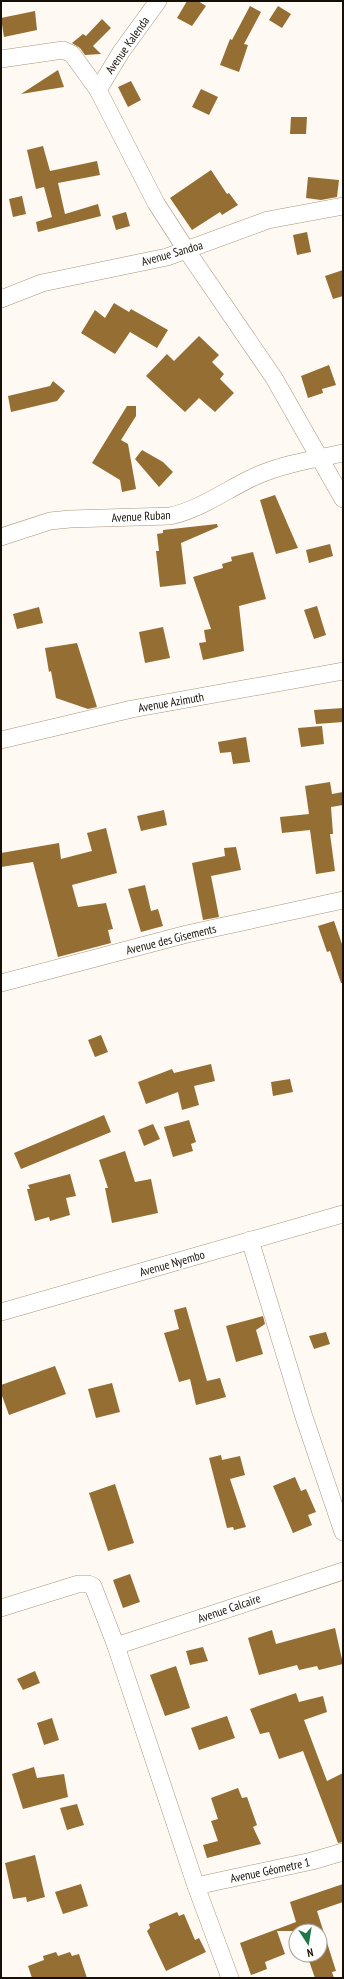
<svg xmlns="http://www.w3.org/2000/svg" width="344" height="1979" viewBox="0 0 344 1979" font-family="'PT Sans Narrow',sans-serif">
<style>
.building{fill:#946e32}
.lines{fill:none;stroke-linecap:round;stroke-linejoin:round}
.minor-casing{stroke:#aa9579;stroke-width:18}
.minor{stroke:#fff;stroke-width:17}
.labels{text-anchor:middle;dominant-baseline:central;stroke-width:4;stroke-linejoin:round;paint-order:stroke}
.street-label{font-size:12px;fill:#160f05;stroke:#fff}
</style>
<rect width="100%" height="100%" fill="#fef9f3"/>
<g class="building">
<path d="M187 1H198L206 6 192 26 177 18Z"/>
<path d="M250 6 261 12 244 44 248 45 239 72 220 65 230 39 232 40Z"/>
<path d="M278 6 291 14 282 28 269 20Z"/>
<path d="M35 11 37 30 4 37 1 18Z"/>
<path d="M102 19 111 28 93 46 101 54 85 55 80 48 72 43 83 34 86 36Z"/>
<path d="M58 70 64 87 21 94Z"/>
<path d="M131 81 141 100 128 107 118 87Z"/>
<path d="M201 89 218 97 209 115 192 107Z"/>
<path d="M291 117H307L306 134H290Z"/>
<path d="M43 146 50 171 97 161 100 175 58 183 65 214 98 204 101 216 38 232 36 222 52 217 44 187 36 189 27 150Z"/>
<path d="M211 170 227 194 229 193 238 205 222 215 220 212 192 230 170 198Z"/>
<path d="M308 177 339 180 337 197 321 200 306 198Z"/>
<path d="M22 196 26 214 13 217 9 199Z"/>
<path d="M126 212 130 226 116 230 112 216Z"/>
<path d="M307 232 311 252 297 255 293 235Z"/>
<path d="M343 270V296L333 299 325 276Z"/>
<path d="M114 303 129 312 131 309 168 330 157 348 130 332 115 354 81 333 95 310 105 318Z"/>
<path d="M199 336 219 355 212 362 224 374 220 379 234 393 215 412 199 398 185 412 146 376 167 354 174 361Z"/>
<path d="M329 365 336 385 322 389 323 393 308 398 301 376Z"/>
<path d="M53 381 65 391 57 401 11 412 8 396 50 386Z"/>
<path d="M127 406H136V416L121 440 128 444 136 489 122 492 120 480 92 463Z"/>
<path d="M142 450 163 462 173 472 159 487 135 459Z"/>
<path d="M275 495 298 548 276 554 260 500Z"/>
<path d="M217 524 218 527 181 543 186 584 160 587 156 551H159L157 534 163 533V530Z"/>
<path d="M330 544 333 556 309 563 306 550Z"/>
<path d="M253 552 266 599 239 606 244 651 203 660 199 643 206 642 204 630 211 629 193 577 223 568 222 564 232 561 231 557Z"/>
<path d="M317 606 326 635 314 639 304 610Z"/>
<path d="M39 607 43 623 17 629 13 614Z"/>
<path d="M163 627 170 658 145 663 139 632Z"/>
<path d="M77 643 97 707 88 709 56 698 51 671 49 672 45 648Z"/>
<path d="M343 708V722L316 724 314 710Z"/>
<path d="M322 726 324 744 301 747 298 728Z"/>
<path d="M246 737 250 762 233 764 231 752 220 753 218 742Z"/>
<path d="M330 782 332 794 343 792V805L331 807 333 834H330L335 871 316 874 310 830 282 833 280 817 309 814 305 786Z"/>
<path d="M164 810 167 825 141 831 137 816Z"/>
<path d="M106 828 117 873 72 885 78 907 106 903 113 929 108 930 111 943 58 957 33 862 1 867V853L59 843 61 859 92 851 87 833Z"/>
<path d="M236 847 241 870 211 876 219 917 203 920 192 863 225 856 224 848Z"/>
<path d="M145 885 151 911 158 909 163 926 141 932 128 889Z"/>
<path d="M334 921 343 947V983H341L330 951 327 952 318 926Z"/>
<path d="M101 1035 108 1052 95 1057 88 1040Z"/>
<path d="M211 1064 215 1081 194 1086 199 1105 182 1110 178 1092 146 1104 138 1082 172 1069 174 1073Z"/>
<path d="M290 1079 293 1092 273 1096 271 1082Z"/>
<path d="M104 1115 111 1132 21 1169 14 1153Z"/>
<path d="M189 1120 196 1142 191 1144 193 1151 173 1157 164 1127Z"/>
<path d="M153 1124 160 1139 144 1146 138 1130Z"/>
<path d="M125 1151 135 1182 151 1179 158 1213 112 1223 105 1188H108L99 1160Z"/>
<path d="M70 1174 76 1196 66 1198 70 1215 50 1221 49 1217 35 1221 27 1189H30L28 1185Z"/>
<path d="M186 1307 207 1381 220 1378 226 1397 196 1405 190 1379 179 1382 164 1333 179 1329 174 1310Z"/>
<path d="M263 1316 265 1324 256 1330 263 1354 236 1362 226 1326Z"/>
<path d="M326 1332 330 1344 314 1349 309 1336Z"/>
<path d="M55 1366 66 1394 9 1415 1 1393V1385Z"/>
<path d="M112 1383 120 1412 96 1418 88 1389Z"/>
<path d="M221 1455 222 1460 240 1456 245 1475 230 1479 246 1527 234 1530 233 1527 227 1528 209 1458Z"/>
<path d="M295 1477 301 1491 306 1489 316 1512 308 1515 312 1525 293 1533 273 1486Z"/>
<path d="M115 1484 134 1543 108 1551 89 1493Z"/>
<path d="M130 1574 140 1602 123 1608 113 1580Z"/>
<path d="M335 1628 343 1664 319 1670 317 1666 299 1670 297 1665 259 1675 248 1638 272 1630 276 1644Z"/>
<path d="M203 1647 208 1661 190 1665 186 1651Z"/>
<path d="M176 1666 190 1708 165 1716 150 1675Z"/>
<path d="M35 1671 40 1683 23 1690 17 1679Z"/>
<path d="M296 1693 299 1702 323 1696 327 1712 304 1720 327 1781 343 1773V1842L338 1843 303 1751 279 1759 269 1732 260 1734 250 1709Z"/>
<path d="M227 1716 235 1738 199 1750 191 1728Z"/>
<path d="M52 1718 59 1740 44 1745 37 1723Z"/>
<path d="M34 1767 37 1778 64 1774 68 1797 23 1809 12 1774Z"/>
<path d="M238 1788 242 1798 247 1797 257 1825 253 1827 261 1844 207 1858 203 1845 218 1841 211 1821 218 1819 211 1798Z"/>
<path d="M77 1804 84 1825 67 1830 60 1808Z"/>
<path d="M35 1855 45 1897 27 1902 26 1897 13 1899 5 1863Z"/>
<path d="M81 1884 88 1906 63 1914 55 1892Z"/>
<path d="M343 1884V1902L317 1911 336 1971 332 1972 334 1978H315L307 1955H320V1931H277L285 1954 265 1962 267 1969 251 1975 240 1943 296 1922 290 1902Z"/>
<path d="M177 1912 179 1916 184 1914 195 1940 199 1938 206 1952 166 1971 147 1931 150 1928 149 1924Z"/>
<path d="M56 1952 58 1956 70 1952 72 1956 79 1954 87 1978H32L28 1966 44 1960 43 1956Z"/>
</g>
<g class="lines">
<g class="minor-casing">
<g id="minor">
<path d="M1 59 63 50 72 54 98 90 156 203 187 251 274 378 343 499"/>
<path d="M98 90 121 52 158 1"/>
<path d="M1 299 42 283 167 257 268 220 343 206"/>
<path d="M1 537 50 521 70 519 170 516C202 509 227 489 256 476 283 464 315 459 343 453"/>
<path d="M1 740 132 709 343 671"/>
<path d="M1 983 187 934 343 900"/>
<path d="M250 1240 304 1417 343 1532"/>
<path d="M1 1312 343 1214"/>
<path d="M1 1608 78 1584H88L93 1586 116 1646 196 1886 230 1978"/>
<path d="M116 1646 343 1571"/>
<path d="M196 1886 312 1861 343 1852"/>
</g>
</g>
<use href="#minor" class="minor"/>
</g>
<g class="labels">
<g class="street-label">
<text transform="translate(127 45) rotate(-55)">Avenue Kalenda</text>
<text transform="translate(172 253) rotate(-16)">Avenue Sandoa</text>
<text transform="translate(141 516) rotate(-3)">Avenue Ruban</text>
<text transform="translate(171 702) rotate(-10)">Avenue Azimuth</text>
<text transform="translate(171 939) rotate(-14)">Avenue des Gisements</text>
<text transform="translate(172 1263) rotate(-16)">Avenue Nyembo</text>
<text transform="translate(229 1608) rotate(-19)">Avenue Calcaire</text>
<text transform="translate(270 1870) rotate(-12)">Avenue Géometre 1</text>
</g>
</g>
<rect width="344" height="1979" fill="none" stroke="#160f05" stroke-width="4"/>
<g transform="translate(308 1943) rotate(168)"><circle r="19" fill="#ffffff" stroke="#a29f9b"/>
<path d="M0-3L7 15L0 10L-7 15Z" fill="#217648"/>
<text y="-6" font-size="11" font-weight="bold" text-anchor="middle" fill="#160f05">N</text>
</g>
</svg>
